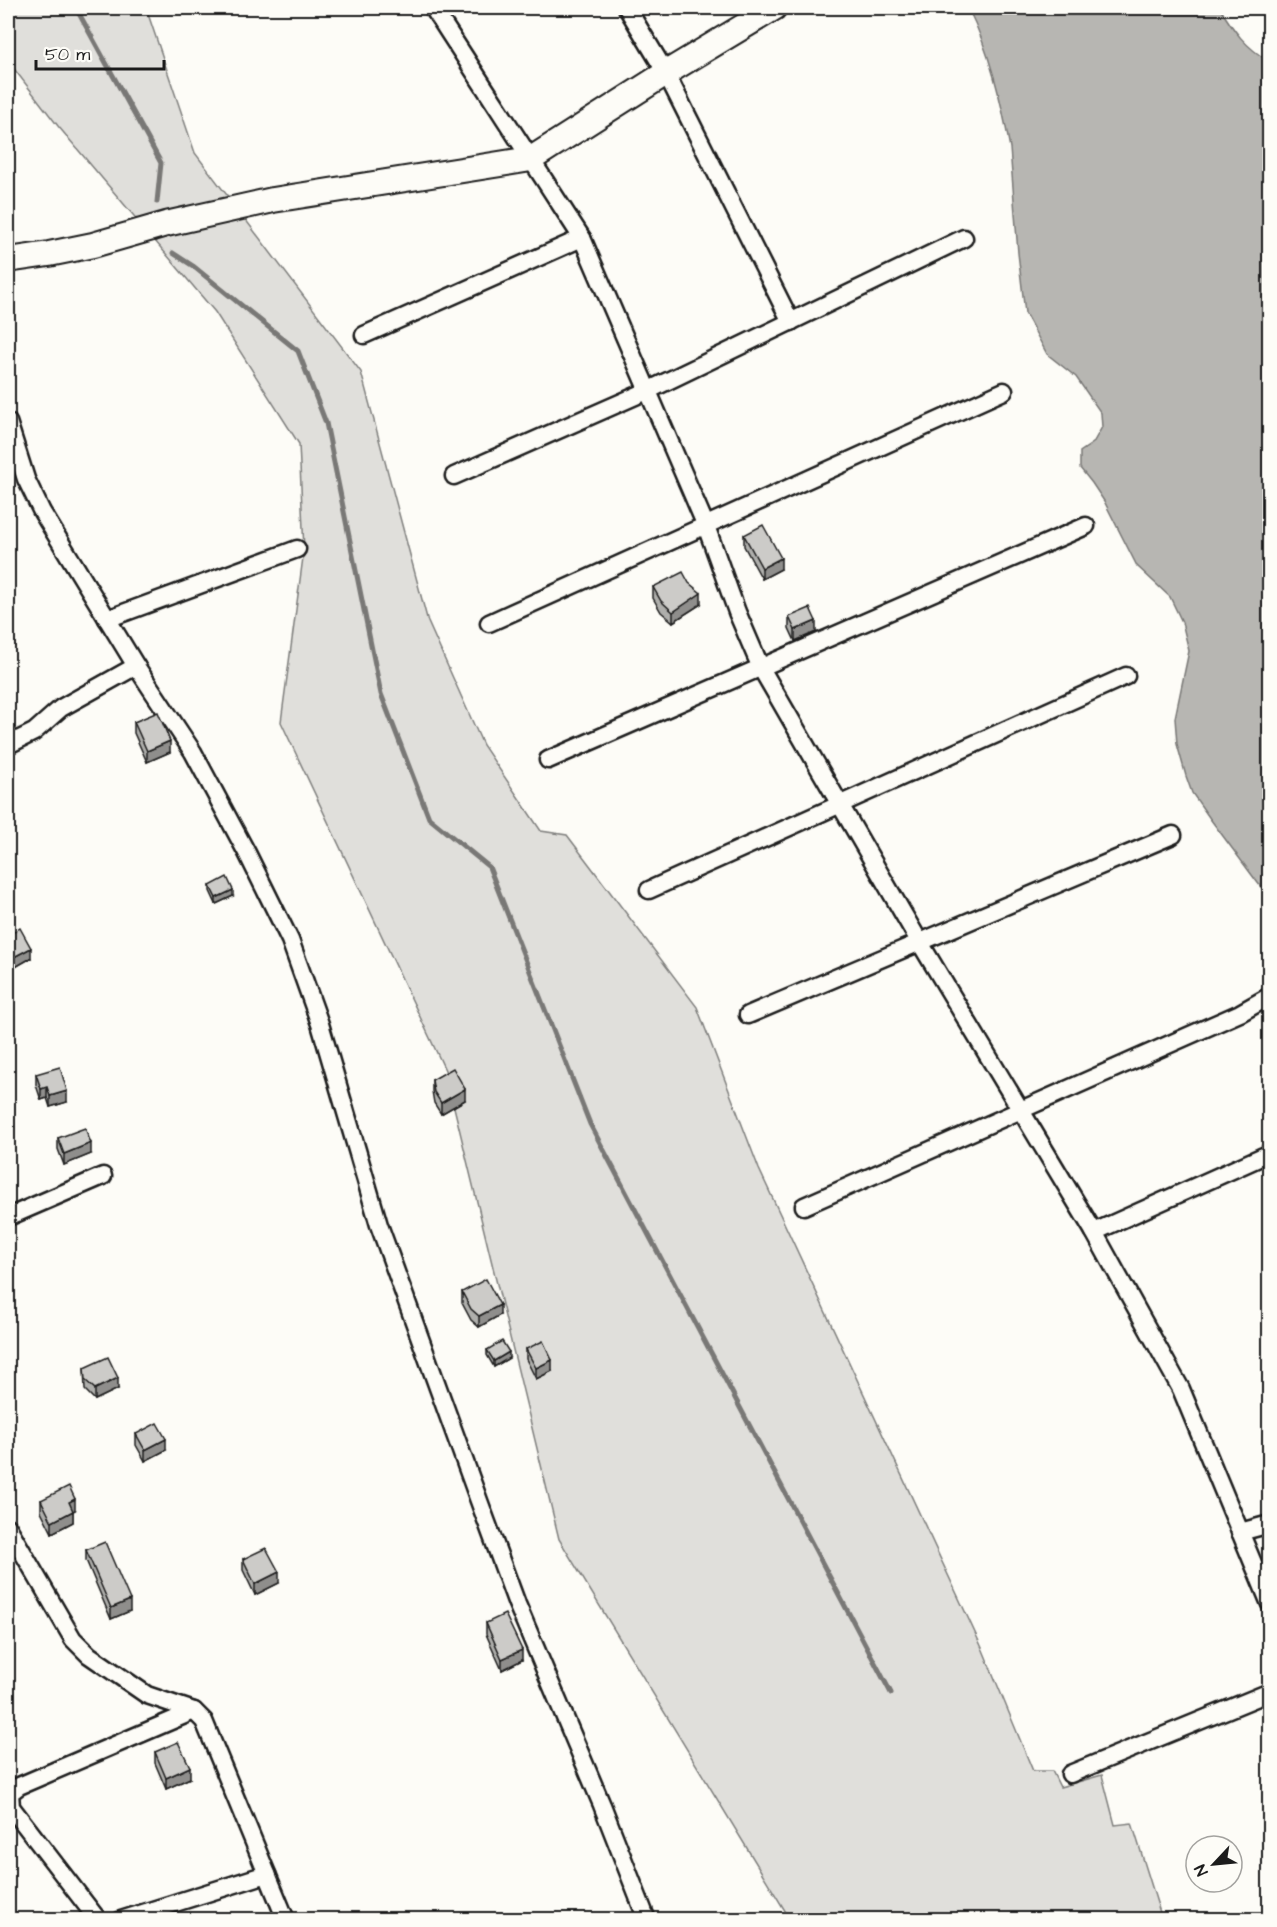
<svg xmlns="http://www.w3.org/2000/svg" width="1277" height="1927" viewBox="0 0 1277 1927" font-family="'Architects Daughter',sans-serif">
<style>
.green{fill:#e0dfdb;stroke:#7e7e7c;stroke-width:1.5}
.water{fill:#b7b6b2;stroke:#797876;stroke-width:1.5}
.lines{fill:none;stroke-linecap:round;stroke-linejoin:round}
.stream{stroke:#797876;stroke-width:5}
.street-casing{stroke:#1c1c1c;stroke-width:21}
.secondary-casing{stroke:#1c1c1c;stroke-width:28}
.street{stroke:#fdfcf7;stroke-width:16}
.secondary{stroke:#fdfcf7;stroke-width:24}
.wall{fill:#afafac;stroke:#1c1c1c;stroke-width:1.5}
.shaded-wall{fill:#8f8e8c;stroke:#1c1c1c;stroke-width:1.5}
.building{fill:#cccbc8;stroke:#1c1c1c;stroke-width:1.5}
</style>
<rect width="100%" height="100%" fill="#fdfcf7"/>
<filter id="ink" filterUnits="userSpaceOnUse"><feTurbulence type="fractalNoise" baseFrequency=".0167" numOctaves="2"/><feDisplacementMap in="SourceGraphic" scale="12" xChannelSelector="R" yChannelSelector="G"/><feConvolveMatrix kernelMatrix="1 2 1 2 8 2 1 2 1" color-interpolation-filters="sRGB"/></filter>
<g filter="url(#ink)">
<path class="green" d="M8 8H146L195 153 361 372 428 622 483 745 541 831 567 835 697 1007 759 1169 983 1650 1033 1771H1052L1060 1787 1102 1775 1115 1825 1132 1823 1162 1919H790L559 1539 445 1070 281 722 304 550 299 444 215 312 58 126 8 61Z"/>
<path class="water" d="M968 8H1220C1233 30 1246 48 1269 61V898L1211 820 1192 793 1186 776 1177 744 1175 718 1189 651 1182 622 1170 597 1137 566 1104 501 1092 483 1080 468V452L1093 443 1102 427 1101 413 1076 377 1047 354 1025 313 1018 253 1010 148C1001 100 990 52 968 8Z"/>
<g class="lines">
<g class="stream">
<path d="M76 8 161 163 157 202"/>
<path d="M173 253 193 266 298 351 326 423 381 694 429 818 489 867 590 1124 891 1693"/>
</g>
<g class="street-casing">
<g id="street">
<path d="M433 8 582 238 706 526 737 612 761 668 919 941 1094 1232 1181 1389 1270 1604"/>
<path d="M627 8 666 73 791 322"/>
<path d="M364 335 582 238"/>
<path d="M8 422 26 479 42 512 136 666 193 752 247 853 290 940 320 1024 379 1225 482 1509 517 1604 602 1805 647 1920"/>
<path d="M454 476 647 391 964 238"/>
<path d="M107 619 297 549"/>
<path d="M489 623 1004 391"/>
<path d="M8 745 34 732 61 708 136 666"/>
<path d="M548 760 1086 526"/>
<path d="M649 890 1126 676"/>
<path d="M748 1015 1173 835"/>
<path d="M804 1206 1240 1013 1270 996"/>
<path d="M8 1217 103 1176"/>
<path d="M1094 1232 1270 1153"/>
<path d="M8 1527 73 1639 89 1655 147 1695 194 1711 204 1721 286 1920"/>
<path d="M1240 1532 1270 1524"/>
<path d="M1070 1774 1270 1692"/>
<path d="M98 1920 11 1807 10 1793 19 1786 194 1711"/>
<path d="M121 1920 267 1874"/>
</g>
</g>
<g class="secondary-casing">
<path id="secondary" d="M8 260 49 254 93 245 166 224 273 200 531 159 666 73 774 8"/>
</g>
<use href="#street" class="street"/>
<use href="#secondary" class="secondary"/>
</g>
<g class="wall">
<path d="M744 535 781 569 762 579 744 546Z"/>
<path d="M653 587 701 604 673 622 661 612 653 598Z"/>
<path d="M789 617 816 632 795 641 789 628Z"/>
<path d="M134 722 170 752 147 762 134 733Z"/>
<path d="M210 886 233 896 216 904 210 891Z"/>
<path d="M8 936 31 958 12 969 8 960Z"/>
<path d="M36 1074 67 1102 50 1107 47 1098 41 1100 36 1085Z"/>
<path d="M432 1080 465 1100 441 1114 434 1103 432 1091Z"/>
<path d="M58 1138 91 1154 64 1165 58 1149Z"/>
<path d="M462 1292 500 1315 479 1327 471 1320 462 1303Z"/>
<path d="M526 1349 552 1371 536 1379 526 1359Z"/>
<path d="M487 1350 509 1358 494 1367 487 1355Z"/>
<path d="M84 1368 118 1389 95 1400 85 1390Z"/>
<path d="M136 1434 166 1450 145 1461 136 1445Z"/>
<path d="M41 1500 75 1510 73 1511V1522L52 1533 41 1511Z"/>
<path d="M86 1550 130 1611 111 1619 86 1560Z"/>
<path d="M243 1559 279 1583 255 1595 243 1570Z"/>
<path d="M486 1623 522 1660 502 1670 486 1634Z"/>
<path d="M155 1752 190 1778 166 1789 155 1763Z"/>
</g>
<g class="shaded-wall">
<path d="M781 558V569L762 579V568Z"/>
<path d="M701 593V604L673 622V612Z"/>
<path d="M816 621V632L795 641V630Z"/>
<path d="M170 741V752L147 762V751Z"/>
<path d="M233 890V896L216 904V898Z"/>
<path d="M31 948V958L12 969V958Z"/>
<path d="M47 1087V1098L41 1100V1089Z"/>
<path d="M465 1089V1100L441 1114V1103Z"/>
<path d="M67 1091V1102L50 1107V1096Z"/>
<path d="M91 1143V1154L64 1165V1154Z"/>
<path d="M500 1305V1315L479 1327V1316Z"/>
<path d="M509 1352V1358L494 1367V1361Z"/>
<path d="M552 1360V1371L536 1379V1368Z"/>
<path d="M118 1378V1389L95 1400V1389Z"/>
<path d="M166 1439V1450L145 1461V1450Z"/>
<path d="M75 1499V1510L69 1513V1502Z"/>
<path d="M73 1511V1522L52 1533V1522Z"/>
<path d="M279 1572V1583L255 1595V1584Z"/>
<path d="M130 1600V1611L111 1619V1608Z"/>
<path d="M522 1650V1660L502 1670V1659Z"/>
<path d="M190 1767V1778L166 1789V1778Z"/>
</g>
<g class="building">
<path d="M763 525 781 558 762 568 744 535Z"/>
<path d="M683 572 689 583 701 593 673 612 661 601 653 587Z"/>
<path d="M810 608 816 621 795 630 789 617Z"/>
<path d="M158 712 170 741 147 751 134 722Z"/>
<path d="M227 877 233 890 216 898 210 886Z"/>
<path d="M20 928 31 948 12 958 8 949V936Z"/>
<path d="M60 1067 67 1091 50 1096 47 1087 41 1089 36 1074Z"/>
<path d="M453 1068 465 1089 441 1103 434 1092 432 1080Z"/>
<path d="M85 1128 91 1143 64 1154 58 1138Z"/>
<path d="M486 1279 500 1305 479 1316 471 1309 462 1292Z"/>
<path d="M502 1341 509 1352 494 1361 487 1350Z"/>
<path d="M543 1341 552 1360 536 1368 526 1349Z"/>
<path d="M108 1357 118 1378 95 1389 85 1380 84 1368Z"/>
<path d="M157 1423 166 1439 145 1450 136 1434Z"/>
<path d="M69 1486 75 1499 69 1502 73 1511 52 1522 41 1500Z"/>
<path d="M105 1542 130 1600 111 1608 86 1550Z"/>
<path d="M266 1548 279 1572 255 1584 243 1559Z"/>
<path d="M505 1614 522 1650 502 1659 486 1623Z"/>
<path d="M178 1742 190 1767 166 1778 155 1752Z"/>
</g>
</g>
<rect width="1277" height="1927" fill="none" stroke="#fdfcf7" stroke-width="30"/>
<rect x="15" y="15" width="1247" height="1897" fill="none" stroke="#1c1c1c" stroke-width="2" filter="url(#ink)"/>
<g transform="translate(1214 1864) rotate(244)"><circle r="28" fill="#fdfcf7" stroke="#a3a29f" stroke-width="1.5"/>
<path d="M0-4.5L10 22L0 15L-10 22Z" fill="#1c1c1c"/>
<text y="-9" font-size="16" font-weight="bold" text-anchor="middle" fill="#1c1c1c">N</text>
</g>
<path d="M36 60v9h128v-9" fill="none" stroke="#1c1c1c" stroke-width="3"/>
<text x="45" y="60" font-size="18" fill="#1c1c1c" stroke="#fdfcf7" stroke-width="4.5" paint-order="stroke">50 m</text>
</svg>
